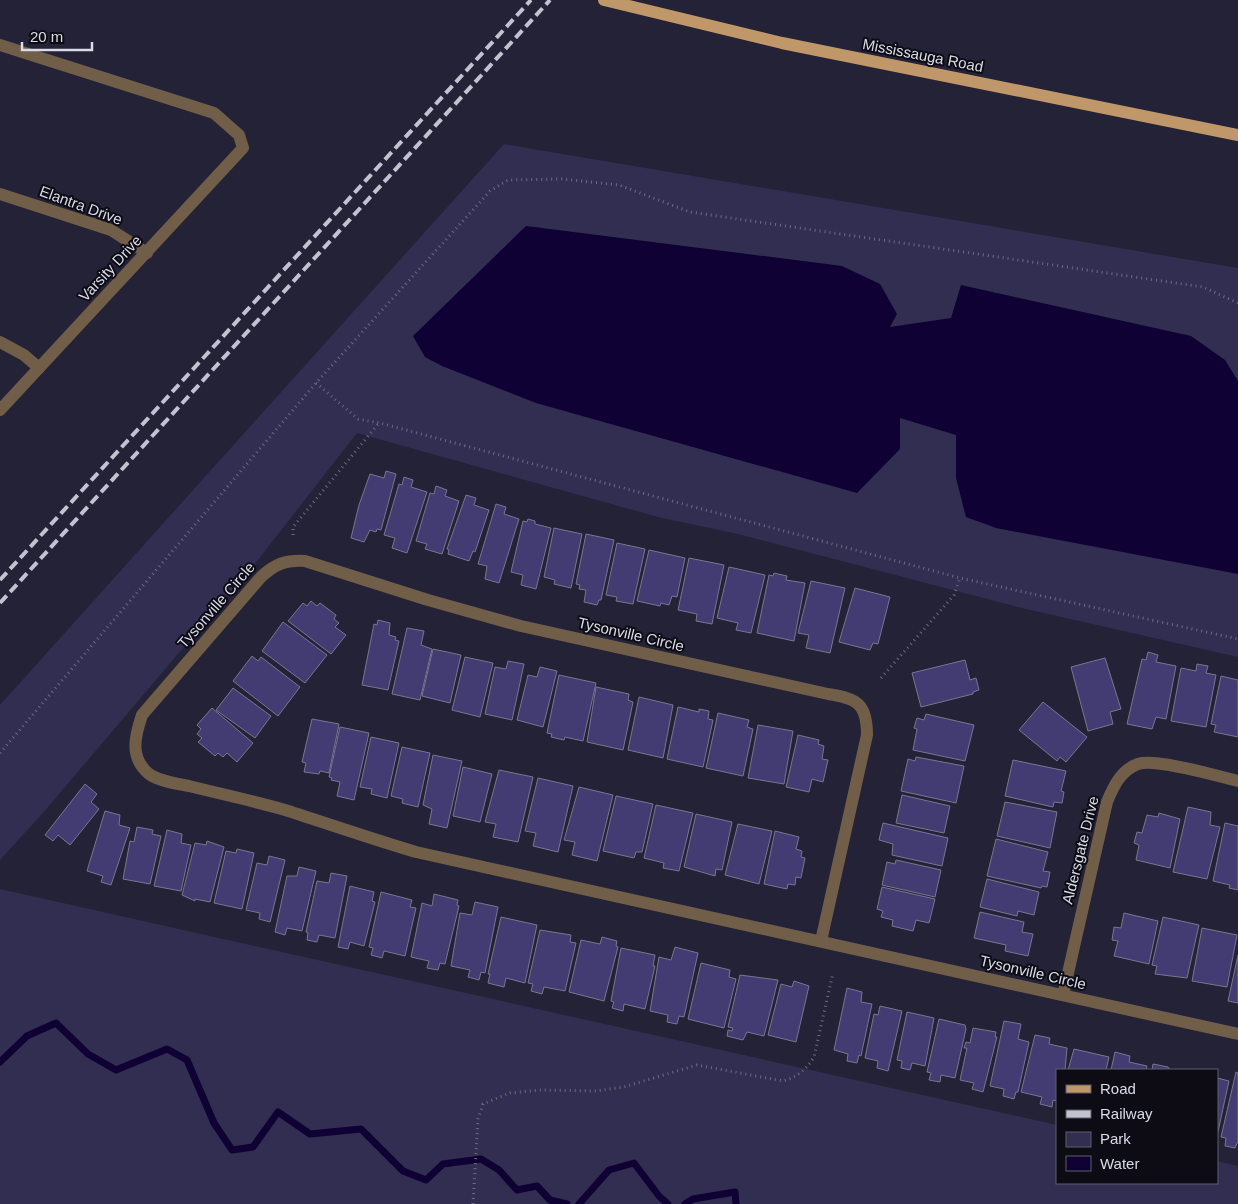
<svg xmlns="http://www.w3.org/2000/svg" width="1238" height="1204" viewBox="0 0 1238 1204" font-family="Arial,sans-serif">
<style>
.green{fill:#312e52}
.water{fill:#0f0133}
.lines{fill:none;stroke-linecap:round;stroke-linejoin:round}
.stream{stroke:#0f0133;stroke-width:7}
.building{fill:#423c73;stroke:#777790}
.path{stroke:#6d6c7e;stroke-width:3;stroke-dasharray:1 4;stroke-linecap:butt}
.minor{stroke:#715e48;stroke-width:12}
.major{stroke:#bf9769;stroke-width:12}
.rail{stroke:#c2c2d1;stroke-width:4;stroke-dasharray:10 5;stroke-linecap:butt}
.labels{text-anchor:middle;dominant-baseline:central;stroke-width:4;stroke-linejoin:round;paint-order:stroke}
.street-label{font-size:15px;fill:#dbdbe9;stroke:#0d0c15}
</style>
<rect width="100%" height="100%" fill="#232236"/>
<g class="green">
<path d="M504 144 1238 268V657L1026 609 738 534 658 517 357 433 258 560 42 814 0 860V705Z"/>
<path d="M0 889 1057 1125V1183H1217V1161L1238 1166V1204H0Z"/>
</g>
<path class="water" d="M526 226 842 266 880 284 897 314 890 327 951 318 961 285 1191 336 1225 360 1238 381V574L996 528 966 517 956 478V435L900 418V449L857 493 536 403 442 366 425 357 413 336Z"/>
<g class="lines">
<g class="stream">
<path d="M0 1062 27 1036 56 1023 88 1054 116 1070 167 1049 187 1060 214 1123 232 1150 253 1147 278 1112 310 1134 361 1129 403 1171 426 1180 443 1164 481 1159 499 1170 517 1190 537 1186 550 1200 567 1204"/>
<path d="M579 1204 609 1170 634 1163 659 1196 668 1204"/>
<path d="M685 1204 693 1199 735 1192 736 1204"/>
</g>
</g>
<g class="building">
<path d="M386 471 396 474 381 530 377 529 376 532 370 530 364 542 351 538 359 505 370 474 384 478Z"/>
<path d="M404 477 413 480 411 487 427 492 407 553 392 548 395 538 384 535 399 484 402 485Z"/>
<path d="M436 486 447 490 445 496 459 501 442 554 425 549 427 544 416 541 430 493 434 494Z"/>
<path d="M466 495 476 498 474 505 489 510 475 552 473 551 469 561 448 554 449 550 447 549Z"/>
<path d="M496 504 506 507 504 514 519 519 499 583 485 579 487 566 478 564Z"/>
<path d="M528 519 535 521V524L551 528 536 589 521 585 523 575 511 572 523 521 527 522Z"/>
<path d="M554 528 582 534 571 588 554 584 555 580 544 577Z"/>
<path d="M586 534 614 540 601 600H599L597 605 584 602 586 590 579 589 580 585 576 584Z"/>
<path d="M617 543 645 549 633 604 616 601 617 597 606 595Z"/>
<path d="M649 550 685 558 677 597 672 596 669 605 661 603 660 606 637 601Z"/>
<path d="M689 558 724 565 712 624 696 621 697 614 678 610Z"/>
<path d="M729 567 765 575 751 633 736 630 738 623 717 618Z"/>
<path d="M774 573 787 576 786 580 805 583 794 641 757 633 769 575 773 576Z"/>
<path d="M811 581 845 588 830 653 806 648 809 635 798 633Z"/>
<path d="M855 588 890 597 878 644 873 643 870 650 839 642Z"/>
<path d="M311 601 317 606 320 603 336 615 334 619 339 623 335 627 346 635 331 654 288 621 303 603 307 606Z"/>
<path d="M378 620 390 623 389 635 396 637 395 640 399 641 388 690 362 685 374 624 377 625Z"/>
<path d="M283 622 327 655 305 683 262 651Z"/>
<path d="M407 628 424 631 421 645 432 649 420 700 392 694Z"/>
<path d="M433 649 461 655 450 703 422 696Z"/>
<path d="M1148 652 1158 655 1156 662 1176 666 1166 719 1156 717 1152 729 1127 724 1142 659 1146 660Z"/>
<path d="M252 656 258 661 261 657 300 687 278 716 233 681Z"/>
<path d="M465 657 493 663 480 717 452 710Z"/>
<path d="M1105 658 1121 709 1110 712 1113 724 1088 731 1071 667Z"/>
<path d="M965 660 970 680 976 678 979 690 973 692V694L921 707 912 673Z"/>
<path d="M508 661 524 664 512 720 485 714 495 667 506 669Z"/>
<path d="M1197 664 1208 666 1206 673 1216 675 1206 727 1171 721 1181 668 1196 671Z"/>
<path d="M540 667 557 671 543 727 517 720 528 675 537 677Z"/>
<path d="M559 675 596 683 583 741 565 737 564 740 551 737 552 734 547 733Z"/>
<path d="M1221 676 1238 680V737L1214 732 1216 725 1211 724Z"/>
<path d="M596 687 629 694 628 700 633 702 623 750 587 742Z"/>
<path d="M233 688 271 716 255 738 216 710Z"/>
<path d="M639 697 673 705 663 758 628 750Z"/>
<path d="M1043 702 1087 737 1066 762 1060 757 1057 761 1019 730Z"/>
<path d="M678 707 699 712V709L709 711 708 719 713 720 703 767 667 759Z"/>
<path d="M212 708 253 743 237 762 227 753 223 757 218 753 215 756 198 742 202 738 197 734 201 729 197 725Z"/>
<path d="M718 713 749 720 747 727 753 729 743 776 706 768Z"/>
<path d="M926 714 974 725 965 761 913 750 917 729 914 728 917 718 924 720Z"/>
<path d="M312 719 339 724 329 773 320 771 319 774 304 772 306 763 302 762Z"/>
<path d="M758 725 793 731 784 784 748 778Z"/>
<path d="M340 727 369 733 354 800 337 796 340 782 331 780 332 778 329 777Z"/>
<path d="M798 735 819 740 818 744 824 746 822 759 828 760 823 782 812 779 809 792 786 787Z"/>
<path d="M371 737 399 743 387 798 371 794 372 789 360 787Z"/>
<path d="M402 747 430 753 418 807 402 803 403 799 391 796Z"/>
<path d="M433 755 462 761 447 828 429 824 432 809 423 805Z"/>
<path d="M916 757 964 766 956 803 901 791 908 759 915 761Z"/>
<path d="M1013 760 1066 771 1061 791 1064 792 1062 803 1054 802 1053 807 1005 796Z"/>
<path d="M463 767 492 774 480 822 453 816Z"/>
<path d="M499 770 533 777 518 842 493 837 496 824 485 822Z"/>
<path d="M538 778 573 786 558 852 533 846 536 833 525 831Z"/>
<path d="M85 784 97 794 91 802 99 809 70 845 58 835 53 841 45 835Z"/>
<path d="M579 787 613 795 597 861 572 855 575 842 564 840Z"/>
<path d="M902 795 950 806 944 833 896 823Z"/>
<path d="M616 796 653 804 642 852H636L634 858 603 851Z"/>
<path d="M1005 802 1057 812 1050 848 997 836Z"/>
<path d="M656 805 693 813 679 871 663 868 664 863 644 858Z"/>
<path d="M1188 807 1211 812 1210 825 1220 827 1207 879 1173 872Z"/>
<path d="M105 811 120 815 119 825 130 828 111 885 101 882 103 876 87 871Z"/>
<path d="M1159 813 1180 819 1170 868 1136 860 1139 845 1134 843 1137 832 1142 833 1147 815 1158 817Z"/>
<path d="M696 814 732 822 722 870 716 869 715 876 684 867Z"/>
<path d="M883 823 948 838 942 866 892 855 893 844 879 840Z"/>
<path d="M1225 823 1238 826V890L1229 888 1230 885 1213 881Z"/>
<path d="M738 824 772 831 759 884 725 875Z"/>
<path d="M137 827 153 830 152 834 161 836 150 884 123 879 130 841 134 842Z"/>
<path d="M167 830 182 834 181 843 191 845 181 891 154 886Z"/>
<path d="M775 831 799 837 796 849 802 851 801 857 805 858 801 878 796 877 795 885 788 884 787 889 764 884Z"/>
<path d="M996 839 1048 852 1043 871 1050 872 1047 887 1042 886 1041 888 987 876Z"/>
<path d="M207 841 224 847 210 902 195 899V901L182 895 195 843 206 845Z"/>
<path d="M237 849 254 853 242 909 214 903 226 851 236 853Z"/>
<path d="M269 856 285 860 270 922 259 919 260 913 246 910 257 863 267 865Z"/>
<path d="M896 860 941 870 935 897 882 885 887 862 895 864Z"/>
<path d="M299 867 316 871 302 931 287 928 285 935 275 932 287 876H297Z"/>
<path d="M331 873 347 876 335 938 319 935 317 942 307 940 308 933 306 932 317 881 329 883Z"/>
<path d="M987 879 1039 892 1034 915 1018 911 1017 916 980 907Z"/>
<path d="M350 886 374 892 372 901 375 902 364 946 350 942 348 949 338 947Z"/>
<path d="M882 887 935 899 929 923 916 920 913 931 892 926 893 920 881 917 883 911 877 909Z"/>
<path d="M381 892 412 900 410 907 416 908 405 956 384 951 382 958 371 955 373 948 369 947Z"/>
<path d="M434 894 458 900 457 905 459 906 445 964 440 963 438 970 427 968 429 961 411 957 422 903 432 906Z"/>
<path d="M475 902 498 907 485 973 481 972 479 980 468 977 470 970 451 966 460 913 472 915Z"/>
<path d="M980 912 1024 922 1022 932 1033 934 1028 956 1005 951 1006 945 974 938Z"/>
<path d="M1124 913 1158 921 1149 964 1114 956 1118 941 1112 940 1114 927 1121 928Z"/>
<path d="M501 917 537 925 525 983 506 978 504 987 488 983 490 974H488Z"/>
<path d="M1163 917 1199 925 1187 978 1155 974 1157 966 1152 965Z"/>
<path d="M1202 928 1237 935 1227 987 1192 981Z"/>
<path d="M540 930 571 935 570 942 576 943 565 991 544 987 542 994 531 991 533 984 528 983Z"/>
<path d="M602 937 617 941 616 946 618 947 604 1001 569 992 581 940 600 944Z"/>
<path d="M675 947 698 953 684 1017 679 1016 677 1024 667 1022 668 1015 650 1011 659 957 671 960Z"/>
<path d="M621 948 655 955 653 966H655L645 1009 624 1004 623 1011 612 1008 614 1002 611 1001Z"/>
<path d="M1238 955V1003L1228 1001Z"/>
<path d="M701 963 730 970 729 977 736 979 724 1028 688 1019Z"/>
<path d="M740 975 778 980 764 1036 747 1032 743 1040 727 1036 728 1030 732 1031 733 1028 728 1027Z"/>
<path d="M794 981 809 986 796 1042 768 1035 781 984 792 987Z"/>
<path d="M847 988 862 992 861 1002 872 1004 861 1056 859 1055 857 1063 847 1061 848 1054 834 1050Z"/>
<path d="M880 1006 902 1011 888 1071 877 1068 878 1061 865 1058 874 1014 878 1015Z"/>
<path d="M907 1012 934 1018 925 1066 912 1063 910 1070 901 1068 902 1061 897 1060Z"/>
<path d="M939 1019 965 1025 966 1029 955 1078 941 1075 940 1082 929 1080 931 1073 927 1072Z"/>
<path d="M1004 1021 1021 1024 1018 1039 1029 1042 1018 1092H1016L1014 1099 1003 1096 1004 1089 990 1086Z"/>
<path d="M973 1028 996 1032 995 1037H997L983 1092 972 1089 974 1083 960 1080 967 1048H964L966 1042 970 1043Z"/>
<path d="M1035 1035 1050 1038 1049 1044 1067 1048 1065 1070H1057V1101L1053 1100 1052 1107 1040 1104 1042 1097 1021 1092Z"/>
<path d="M1074 1049 1109 1057 1106 1070H1068Z"/>
<path d="M1115 1052 1130 1056 1129 1062 1147 1066 1146 1070H1111Z"/>
<path d="M1153 1064 1168 1067 1170 1070H1152Z"/>
<path d="M1236 1072 1238 1073V1141L1235 1148 1225 1146 1226 1138 1221 1137Z"/>
<path d="M1217 1078 1229 1081 1217 1136Z"/>
</g>
<g class="lines">
<g class="path">
<path d="M316 383 358 419 380 423 960 578 1238 639"/>
<path d="M293 535V527L379 423"/>
<path d="M881 678 954 595 960 578"/>
<path d="M0 753 316 383 490 191 508 180 562 179 619 185 690 212 1203 287 1238 303"/>
<path d="M473 1204 478 1119 483 1104 510 1093 541 1090 596 1091 624 1087 697 1065 783 1081C797 1077 806 1070 814 1057L833 973"/>
</g>
<g class="minor">
<path d="M0 45 214 113 239 135 243 148 0 410"/>
<path d="M0 194 111 230 147 253"/>
<path d="M0 342 24 355 39 368"/>
<path d="M821 941 867 735C867 704 857 698 828 694L521 626 428 600 305 561C285 560 275 564 261 577L142 715C135 736 129 757 149 774 159 781 177 784 189 786 221 794 254 801 285 810 329 824 372 839 416 852L1238 1034"/>
<path d="M1063 995 1107 802C1113 787 1121 770 1138 764 1156 758 1217 776 1238 781"/>
</g>
<path class="major" d="M604 0 782 43 1238 135"/>
<g class="rail">
<path d="M0 580 531 0"/>
<path d="M0 603 550 0"/>
</g>
</g>
<g class="labels">
<g class="street-label">
<text transform="translate(923 55) rotate(11)">Mississauga Road</text>
<text transform="translate(81 205) rotate(20)">Elantra Drive</text>
<text transform="translate(110 268) rotate(-47)">Varsity Drive</text>
<text transform="translate(216 605) rotate(-49)">Tysonville Circle</text>
<text transform="translate(631 634) rotate(13)">Tysonville Circle</text>
<text transform="translate(1080 850) rotate(-76)">Aldersgate Drive</text>
<text transform="translate(1033 972) rotate(13)">Tysonville Circle</text>
</g>
</g>
<rect x="1056" y="1069" width="162" height="115" fill="#0d0c15" stroke="#5f5f6a"/>
<rect x="1066" y="1085" width="25" height="8" fill="#bf9769" stroke="#5f5f6a"/>
<text x="1100" y="1094" font-size="15" fill="#dbdbe9">Road</text>
<rect x="1066" y="1110" width="25" height="8" fill="#c2c2d1" stroke="#5f5f6a"/>
<text x="1100" y="1119" font-size="15" fill="#dbdbe9">Railway</text>
<rect x="1066" y="1132" width="25" height="15" fill="#312e52" stroke="#5f5f6a"/>
<text x="1100" y="1144" font-size="15" fill="#dbdbe9">Park</text>
<rect x="1066" y="1156" width="25" height="15" fill="#0f0133" stroke="#5f5f6a"/>
<text x="1100" y="1169" font-size="15" fill="#dbdbe9">Water</text>
<path d="M22 42v8h70v-8" fill="none" stroke="#dbdbe9" stroke-width="2.5"/>
<text x="30" y="42" font-size="15" fill="#dbdbe9" stroke="#0d0c15" stroke-width="4" paint-order="stroke">20 m</text>
</svg>
